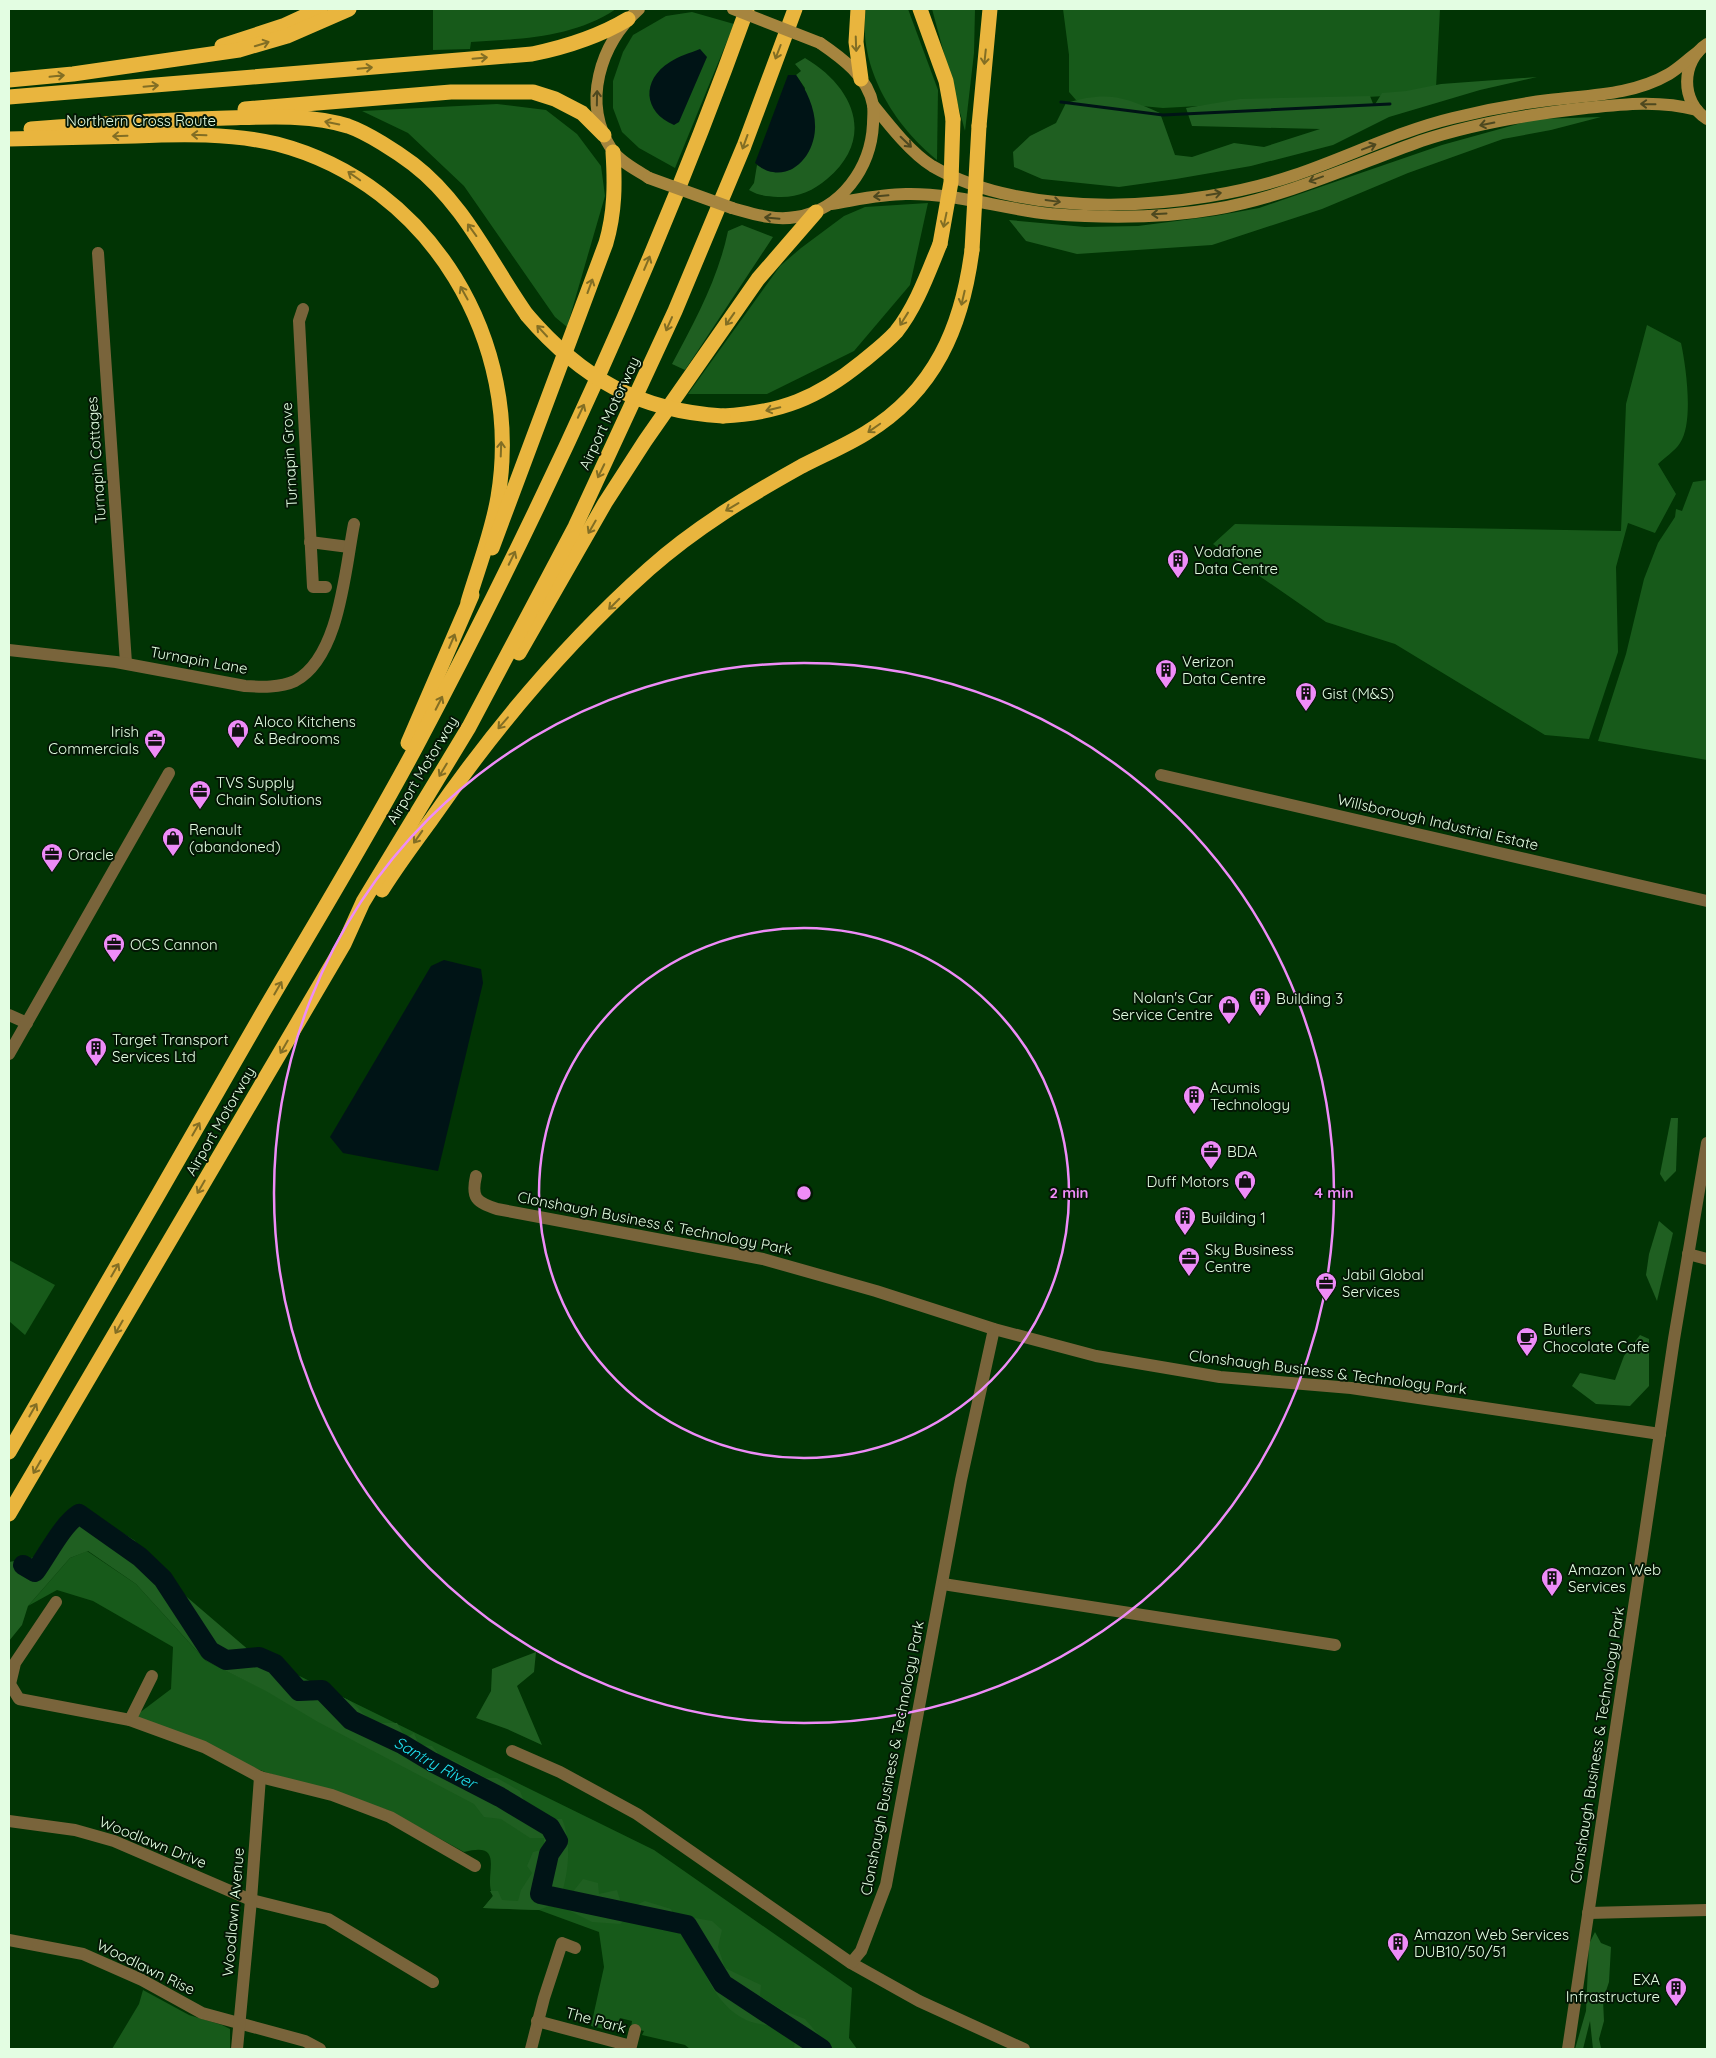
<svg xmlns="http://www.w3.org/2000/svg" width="1716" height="2058" viewBox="0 0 1716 2058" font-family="Quicksand,sans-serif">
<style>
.green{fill:#175a1a}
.forest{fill:#1f5f21}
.water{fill:#001416}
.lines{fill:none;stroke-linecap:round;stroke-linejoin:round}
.stream{stroke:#001416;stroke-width:3}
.river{stroke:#001416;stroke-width:20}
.street{stroke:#79643b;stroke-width:12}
.secondary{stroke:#a6853f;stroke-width:12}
.highway{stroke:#e9b53e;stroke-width:15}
.secondary-bridge{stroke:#a6853f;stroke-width:12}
.highway-bridge{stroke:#e9b53e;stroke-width:15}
.oneway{stroke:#826e24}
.oneway2{stroke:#4d481f}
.ring{fill:none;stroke:#ee8cf8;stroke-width:2.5}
.labels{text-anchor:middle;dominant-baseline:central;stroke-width:4;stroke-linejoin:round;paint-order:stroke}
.street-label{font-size:15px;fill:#e3fde2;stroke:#041705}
.poi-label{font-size:15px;fill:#e3fde2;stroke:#041705;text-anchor:start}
.water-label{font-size:16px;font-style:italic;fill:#1ee2f1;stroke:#041705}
.centre{fill:#ee8cf8;stroke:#041705;stroke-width:2.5}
.ring-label{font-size:15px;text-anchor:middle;font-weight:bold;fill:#ee8cf8;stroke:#041705;stroke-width:4;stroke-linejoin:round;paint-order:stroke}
</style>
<rect width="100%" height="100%" fill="#013404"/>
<g class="green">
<path d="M433 9H616C573 38 520 39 471 42L470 49 433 50Z"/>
<path d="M866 9H908L938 90 937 160C894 126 857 66 866 9Z"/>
<path d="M932 9H975L974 53 965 131Z"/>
<path d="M1063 9H1440L1436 88 1404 95 1163 108 1076 100 1069 92V55Z"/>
<path d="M692 12 734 24 675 168 639 148 622 132 613 108V81L623 52 633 35 666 16Z"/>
<path d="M497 104 546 110 577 134 601 166 605 196 567 327 555 317 464 186 408 133 362 111Z"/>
<path d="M928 203 910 285 854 351 767 394H688L780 266 801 248 844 216 865 207Z"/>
<path d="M1647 325 1681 343C1686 366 1694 423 1680 443 1675 451 1665 457 1658 464L1676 494 1655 533 1628 523 1616 567 1618 652 1589 739 1545 735 1395 644 1326 622 1213 544 1235 524 1621 531 1626 404Z"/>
<path d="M1707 480V760L1598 741 1626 654 1644 579 1658 543 1675 517 1676 509 1682 511 1693 482Z"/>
<path d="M9 1260 55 1285 25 1335 9 1321Z"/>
<path d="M87 1551 136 1584 206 1661 266 1690 275 1664 654 1850 852 1988 849 2038 857 2049H690L685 2045 642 2035 644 2031 631 2028 632 2021 620 2018 618 2024 604 2029 591 2026 604 1967 599 1932 539 1910 483 1908 493 1896C482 1877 508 1840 464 1852L388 1810 265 1772 130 1720 171 1689 173 1647 93 1601 57 1590 28 1606 70 1558Z"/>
<path d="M143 1990 189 2015 222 2025 230 2029V2049H112L139 2004Z"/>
</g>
<g class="forest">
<path d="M805 58C854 87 876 138 827 179 813 191 797 198 778 197 767 196 759 196 749 190L754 183 757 165C769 172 779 173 792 169L805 88 796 75 801 71 795 64Z"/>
<path d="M1537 77 1480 90 1389 117 1333 145 1251 166 1176 179 1119 187 1042 179 1014 167 1013 152 1030 136 1056 123 1066 103C1106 91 1123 96 1160 113L1175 155 1192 157 1234 143 1264 147 1320 129 1192 126 1186 108 1240 99 1370 96 1374 106 1382 93 1406 91 1441 84Z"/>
<path d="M1601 117 1551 130 1503 139 1408 173 1322 209 1212 245 1077 254 1026 241 1009 220 1085 227 1138 226 1215 216 1259 208 1442 145 1536 119Z"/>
<path d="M742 225 773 237 685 370 672 364C695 321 718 279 728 231Z"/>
<path d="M1671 1118H1678L1676 1171 1665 1182 1660 1174Z"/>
<path d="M1659 1221 1673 1233 1657 1301 1646 1275 1649 1254Z"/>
<path d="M1640 1335 1649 1339V1386L1630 1406 1596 1404 1572 1386 1580 1373 1615 1380 1624 1356Z"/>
<path d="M65 1514 78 1523H106L134 1540 181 1592 257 1657 333 1695C354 1698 355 1708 369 1718 377 1724 388 1723 397 1723L406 1738 414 1733 419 1745 432 1746 444 1760H453L486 1778H497L520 1791C527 1811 540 1819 562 1819 571 1839 569 1868 563 1889L572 1893 583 1879 598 1883 599 1894 617 1890 622 1906 636 1905 645 1901 671 1909 674 1916 678 1918 683 1916 712 1921 722 1930 718 1947 725 1968 761 1985 760 1996 782 2010 805 2019 830 2048 794 2049 795 2038C780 2022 764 2028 746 2020 713 2004 702 1966 688 1936L629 1917 620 1924 592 1922 566 1909 549 1906 539 1910 483 1908 493 1896 490 1891H498L502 1900 518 1901 521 1890 532 1873 527 1866 533 1852 544 1849V1838H530L501 1819 484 1817 474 1804 318 1722 266 1691 206 1661 136 1584 88 1551 70 1558 28 1606 22 1625 9 1641V1562L36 1557Z"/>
<path d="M536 1652 534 1672 517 1686 542 1745 507 1729 476 1718 491 1691 492 1669Z"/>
<path d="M1595 1932 1601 1943 1611 1947 1609 1982 1603 2000 1604 2021 1599 2039 1601 2048 1593 2049 1590 2021 1583 2049H1575L1586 2011 1589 1944Z"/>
</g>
<g class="water">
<path d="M700 49 707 57 679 122 674 125C643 112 641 80 670 62 679 56 690 53 700 49Z"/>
<path d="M788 75H796C807 91 816 110 815 129 814 153 795 179 768 171 764 170 759 166 755 163Z"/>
<path d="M444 960 481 969 483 983 438 1171 343 1153 330 1137 431 966Z"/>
</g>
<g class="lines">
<path class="stream" d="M1061 102 1163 115 1390 104"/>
<path class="river" id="s1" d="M23 1565 35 1572C48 1554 62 1525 79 1514L140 1557 163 1579 210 1651 226 1660 259 1657 275 1664 299 1691 322 1690 351 1720 402 1744 432 1762 500 1797 550 1827 558 1841 549 1854 540 1894 687 1925 723 1984 822 2049"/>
<g class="street">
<path d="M98 253 126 663"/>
<path d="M303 309 299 321 313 587H326"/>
<path d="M310 542 349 547"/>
<path d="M9 650 116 662 245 686C261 687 280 688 295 681 340 657 345 569 354 524"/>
<path d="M1161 775 1707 901"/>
<path d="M9 1015 27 1023"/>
<path d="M9 1054 169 773"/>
<path d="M476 1176C471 1198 476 1202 497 1209L763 1259 876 1291 994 1329 1096 1356 1220 1377 1351 1388 1660 1434"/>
<path d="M1688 1254 1707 1259"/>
<path d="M943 1584 1335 1645"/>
<path d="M56 1602 15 1663 10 1684 19 1699 130 1720 204 1747 260 1777 332 1795 390 1817 475 1866"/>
<path d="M130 1720 152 1676"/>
<path d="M512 1751 560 1772 637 1814 851 1963 919 2001 1024 2049"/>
<path d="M9 1821 75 1830 114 1841 251 1900 328 1919 433 1982"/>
<path d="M1588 1913 1707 1910"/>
<path d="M9 1940 83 1954 142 1980 202 2013 305 2041 320 2049"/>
<path d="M851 1963 861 1951 886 1885 961 1480 994 1329"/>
<path d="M537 2021 631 2046 635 2030"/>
<path d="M237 2049 251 1900 260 1777"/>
<path d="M531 2049 544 1998 562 1943 575 1948"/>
<path d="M1568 2049 1674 1339 1707 1143"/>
</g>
<g class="secondary">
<path d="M639 9C600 44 581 103 612 150 620 162 637 170 649 178"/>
<path d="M1707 44C1681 61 1680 102 1707 119"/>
<path d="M873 105C889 125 911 153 932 166 1028 222 1192 210 1295 175 1348 157 1399 131 1453 118 1485 110 1517 104 1549 100 1590 95 1633 95 1669 74 1679 68 1688 59 1698 52"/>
<path d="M831 204C856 200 881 194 906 194 956 193 1002 209 1051 214 1102 218 1164 218 1215 209 1286 197 1354 165 1421 141 1475 123 1531 114 1586 108 1624 104 1660 100 1697 110"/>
<path d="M732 208C754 214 774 221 796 217 841 210 871 168 873 124 873 118 874 111 873 105 868 77 842 58 820 43"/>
</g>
<g class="highway">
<path d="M858 9 856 42 861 79"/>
<path d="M920 9 946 81 953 119"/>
<path d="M222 46 283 26 320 9"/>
<path d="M9 80 73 74 239 50 287 36 349 9"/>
<path d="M9 97 532 54C566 47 598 37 628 19"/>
<path d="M245 109 451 92H533L555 99 582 113 604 135"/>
<path d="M979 126 990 9"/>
<path d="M31 129C96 124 162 120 227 118 267 117 310 114 348 126 368 133 397 152 413 164 464 203 491 264 527 315"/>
<path d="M9 139C51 138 93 137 135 136 181 134 231 133 277 144 431 184 524 343 498 497 492 533 478 568 468 602"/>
<path d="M723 416C780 413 818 398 862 362 873 353 886 343 896 332 916 307 928 273 940 244"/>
<path d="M492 548 606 243C615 212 615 184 613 152"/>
<path d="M519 653 605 503 645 441 758 279 816 212"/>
<path d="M408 743 472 595"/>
<path d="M382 890C397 866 414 843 431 820 494 729 566 643 649 569 695 528 748 496 802 466 823 455 845 446 866 433 935 391 962 327 972 250"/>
<path d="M9 1452C94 1307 178 1160 262 1014 314 925 368 837 417 745 543 508 656 262 747 9"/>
<path d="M9 1514 344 944 363 902 469 727 575 527 675 311 744 146 795 9"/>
</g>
<g class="secondary-bridge">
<path d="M733 9 820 43"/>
<path d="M649 178 732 208"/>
</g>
<g class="highway-bridge">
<path d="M940 244 951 182 953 119"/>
<path d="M972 250 979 126"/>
<path d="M527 315C581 378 639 411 723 416"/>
</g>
</g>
<defs><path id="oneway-shaft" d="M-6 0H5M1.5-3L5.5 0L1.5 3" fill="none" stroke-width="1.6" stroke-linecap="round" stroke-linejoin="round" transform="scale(1.25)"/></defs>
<g class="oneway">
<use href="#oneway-shaft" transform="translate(262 44) rotate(-17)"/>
<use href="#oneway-shaft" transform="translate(856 44) rotate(88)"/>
<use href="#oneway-shaft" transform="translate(778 52) rotate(111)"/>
<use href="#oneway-shaft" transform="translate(985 57) rotate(96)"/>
<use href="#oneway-shaft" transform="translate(480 58) rotate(-5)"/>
<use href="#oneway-shaft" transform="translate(365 68) rotate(-5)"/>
<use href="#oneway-shaft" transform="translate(57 76) rotate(-6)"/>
<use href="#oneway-shaft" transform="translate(151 86) rotate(-5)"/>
<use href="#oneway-shaft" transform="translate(332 123) rotate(-169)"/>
<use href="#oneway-shaft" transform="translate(199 135) rotate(-178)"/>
<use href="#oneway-shaft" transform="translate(120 136) rotate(178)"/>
<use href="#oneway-shaft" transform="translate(745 142) rotate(110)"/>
<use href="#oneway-shaft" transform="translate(354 176) rotate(-145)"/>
<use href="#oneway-shaft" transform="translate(945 220) rotate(102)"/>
<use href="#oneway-shaft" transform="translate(472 230) rotate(-126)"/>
<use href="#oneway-shaft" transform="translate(647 263) rotate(-67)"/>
<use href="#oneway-shaft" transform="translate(590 286) rotate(-70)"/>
<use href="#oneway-shaft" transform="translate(464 293) rotate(-119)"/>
<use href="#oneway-shaft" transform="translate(963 298) rotate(103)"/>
<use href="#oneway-shaft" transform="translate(730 319) rotate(125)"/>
<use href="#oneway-shaft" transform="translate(904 319) rotate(122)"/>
<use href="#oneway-shaft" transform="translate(669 324) rotate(114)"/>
<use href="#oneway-shaft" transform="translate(542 331) rotate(-133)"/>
<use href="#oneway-shaft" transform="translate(773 409) rotate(166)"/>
<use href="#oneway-shaft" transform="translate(581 411) rotate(-65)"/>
<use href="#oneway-shaft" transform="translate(874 428) rotate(145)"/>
<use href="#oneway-shaft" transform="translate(501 449) rotate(-88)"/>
<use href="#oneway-shaft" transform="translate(601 471) rotate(116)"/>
<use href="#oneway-shaft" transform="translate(732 507) rotate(149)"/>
<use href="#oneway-shaft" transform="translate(592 527) rotate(120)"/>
<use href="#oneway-shaft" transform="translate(512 558) rotate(-64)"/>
<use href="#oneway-shaft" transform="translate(614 604) rotate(135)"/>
<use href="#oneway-shaft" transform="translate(452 641) rotate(-67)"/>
<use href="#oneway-shaft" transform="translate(439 703) rotate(-63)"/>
<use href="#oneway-shaft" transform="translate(503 723) rotate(131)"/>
<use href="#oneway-shaft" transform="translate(443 770) rotate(121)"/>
<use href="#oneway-shaft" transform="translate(418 837) rotate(125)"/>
<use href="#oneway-shaft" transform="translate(278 988) rotate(-60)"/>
<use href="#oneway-shaft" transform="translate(284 1047) rotate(120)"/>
<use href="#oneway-shaft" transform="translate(196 1129) rotate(-60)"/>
<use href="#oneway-shaft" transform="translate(201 1187) rotate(120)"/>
<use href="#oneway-shaft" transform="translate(115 1270) rotate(-60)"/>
<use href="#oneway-shaft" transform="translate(119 1327) rotate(120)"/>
<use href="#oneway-shaft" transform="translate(33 1410) rotate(-60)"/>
<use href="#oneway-shaft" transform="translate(37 1467) rotate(120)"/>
</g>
<g class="oneway2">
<use href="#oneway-shaft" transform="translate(597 98) rotate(-89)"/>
<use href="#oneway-shaft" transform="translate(1648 104) rotate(-179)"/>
<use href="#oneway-shaft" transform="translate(1487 124) rotate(169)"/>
<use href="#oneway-shaft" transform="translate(906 142) rotate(44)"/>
<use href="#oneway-shaft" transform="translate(1369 147) rotate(-21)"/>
<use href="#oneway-shaft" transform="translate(1316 179) rotate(160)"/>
<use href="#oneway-shaft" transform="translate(1214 194) rotate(-9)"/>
<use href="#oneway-shaft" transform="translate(881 196) rotate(175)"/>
<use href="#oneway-shaft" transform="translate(1053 201) rotate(8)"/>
<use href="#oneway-shaft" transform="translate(1159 214) rotate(177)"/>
<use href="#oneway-shaft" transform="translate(772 218) rotate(-175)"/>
</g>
<g class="ring">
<circle cx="804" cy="1193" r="265"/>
<circle cx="804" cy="1193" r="530"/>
</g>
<defs>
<g id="building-pin" transform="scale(1.125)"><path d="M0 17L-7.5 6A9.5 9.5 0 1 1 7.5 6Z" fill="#ee8cf8" stroke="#041705"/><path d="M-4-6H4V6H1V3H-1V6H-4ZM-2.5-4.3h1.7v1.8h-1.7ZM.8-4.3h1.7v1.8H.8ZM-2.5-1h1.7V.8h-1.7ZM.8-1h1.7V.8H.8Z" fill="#111"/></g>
<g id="shop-pin" transform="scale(1.125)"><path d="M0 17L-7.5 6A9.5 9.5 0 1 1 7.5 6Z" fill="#ee8cf8" stroke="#041705"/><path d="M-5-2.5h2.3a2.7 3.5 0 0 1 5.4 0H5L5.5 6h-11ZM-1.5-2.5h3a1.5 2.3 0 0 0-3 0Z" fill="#111"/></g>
<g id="office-pin" transform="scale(1.125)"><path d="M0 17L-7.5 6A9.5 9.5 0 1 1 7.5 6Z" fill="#ee8cf8" stroke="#041705"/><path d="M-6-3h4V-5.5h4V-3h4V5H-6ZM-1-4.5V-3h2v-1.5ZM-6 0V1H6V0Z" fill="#111"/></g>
<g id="cafe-pin" transform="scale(1.125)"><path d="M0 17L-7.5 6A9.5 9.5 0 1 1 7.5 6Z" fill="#ee8cf8" stroke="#041705"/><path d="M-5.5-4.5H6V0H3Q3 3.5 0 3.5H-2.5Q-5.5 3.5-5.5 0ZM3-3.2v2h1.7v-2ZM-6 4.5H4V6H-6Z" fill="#111"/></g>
</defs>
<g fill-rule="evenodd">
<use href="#building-pin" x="1178" y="560"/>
<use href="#building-pin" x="1166" y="670"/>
<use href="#building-pin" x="1306" y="693"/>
<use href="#shop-pin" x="238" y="730"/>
<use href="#office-pin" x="155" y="740"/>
<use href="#office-pin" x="200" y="791"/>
<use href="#shop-pin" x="173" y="838"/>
<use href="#office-pin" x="52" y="854"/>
<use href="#office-pin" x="114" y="944"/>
<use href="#building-pin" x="1260" y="998"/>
<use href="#shop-pin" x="1229" y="1006"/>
<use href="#building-pin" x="96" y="1048"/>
<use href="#building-pin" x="1194" y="1096"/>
<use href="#office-pin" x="1211" y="1151"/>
<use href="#shop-pin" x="1245" y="1181"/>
<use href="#building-pin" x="1185" y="1217"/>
<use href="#office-pin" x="1189" y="1258"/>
<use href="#office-pin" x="1326" y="1283"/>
<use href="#cafe-pin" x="1527" y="1338"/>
<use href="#building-pin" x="1552" y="1578"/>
<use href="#building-pin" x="1398" y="1943"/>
<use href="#building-pin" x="1676" y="1988"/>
</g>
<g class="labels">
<g class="street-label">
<text x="141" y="120">Northern Cross Route</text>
<text transform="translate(609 413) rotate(-65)">Airport Motorway</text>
<text transform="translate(289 455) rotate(-93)">Turnapin Grove</text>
<text transform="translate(96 460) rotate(-94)">Turnapin Cottages</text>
<text transform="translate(199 660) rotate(10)">Turnapin Lane</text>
<text transform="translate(422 770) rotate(-59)">Airport Motorway</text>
<text transform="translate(1438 822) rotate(13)">Willsborough Industrial Estate</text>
<text transform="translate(220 1121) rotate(-60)">Airport Motorway</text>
<text transform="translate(655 1223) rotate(11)">Clonshaugh Business &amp; Technology Park</text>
<text transform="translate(1328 1372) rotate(7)">Clonshaugh Business &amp; Technology Park</text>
<text transform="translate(1597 1745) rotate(-81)">Clonshaugh Business &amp; Technology Park</text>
<text transform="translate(892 1758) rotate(-79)">Clonshaugh Business &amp; Technology Park</text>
<text transform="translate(153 1842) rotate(22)">Woodlawn Drive</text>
<text transform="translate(233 1912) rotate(-85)">Woodlawn Avenue</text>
<text transform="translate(146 1967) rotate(26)">Woodlawn Rise</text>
<text transform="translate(596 2020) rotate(15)">The Park</text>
</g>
<g class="poi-label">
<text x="1194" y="551">Vodafone<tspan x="1194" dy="17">Data Centre</tspan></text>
<text x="1182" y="661">Verizon<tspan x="1182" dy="17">Data Centre</tspan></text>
<text x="1322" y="693">Gist (M&amp;S)</text>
<text x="254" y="721">Aloco Kitchens<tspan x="254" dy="17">&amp; Bedrooms</tspan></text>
<text x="139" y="731" text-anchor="end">Irish<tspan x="139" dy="17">Commercials</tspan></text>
<text x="216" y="782">TVS Supply<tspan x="216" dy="17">Chain Solutions</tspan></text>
<text x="189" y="829">Renault<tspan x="189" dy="17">(abandoned)</tspan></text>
<text x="68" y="854">Oracle</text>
<text x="130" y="944">OCS Cannon</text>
<text x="1213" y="997" text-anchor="end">Nolan's Car<tspan x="1213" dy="17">Service Centre</tspan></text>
<text x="1276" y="998">Building 3</text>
<text x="112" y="1039">Target Transport<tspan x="112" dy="17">Services Ltd</tspan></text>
<text x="1210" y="1087">Acumis<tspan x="1210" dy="17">Technology</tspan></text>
<text x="1227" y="1151">BDA</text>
<text x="1229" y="1181" text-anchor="end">Duff Motors</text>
<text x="1201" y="1217">Building 1</text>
<text x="1205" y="1249">Sky Business<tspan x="1205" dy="17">Centre</tspan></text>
<text x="1342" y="1274">Jabil Global<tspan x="1342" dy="17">Services</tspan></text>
<text x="1543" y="1329">Butlers<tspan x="1543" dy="17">Chocolate Cafe</tspan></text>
<text x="1568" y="1569">Amazon Web<tspan x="1568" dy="17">Services</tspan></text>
<text x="1414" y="1934">Amazon Web Services<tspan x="1414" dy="17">DUB10/50/51</tspan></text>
<text x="1660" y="1979" text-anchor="end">EXA<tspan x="1660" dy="17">Infrastructure</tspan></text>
</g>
<g class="water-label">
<text stroke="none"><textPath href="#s1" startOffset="544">Santry River</textPath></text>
</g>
</g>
<circle cx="804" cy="1193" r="8" class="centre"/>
<g class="ring-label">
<text x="1069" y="1198">2 min</text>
<text x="1334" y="1198">4 min</text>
</g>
<rect width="1716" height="2058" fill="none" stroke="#e3fde2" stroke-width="20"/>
</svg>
